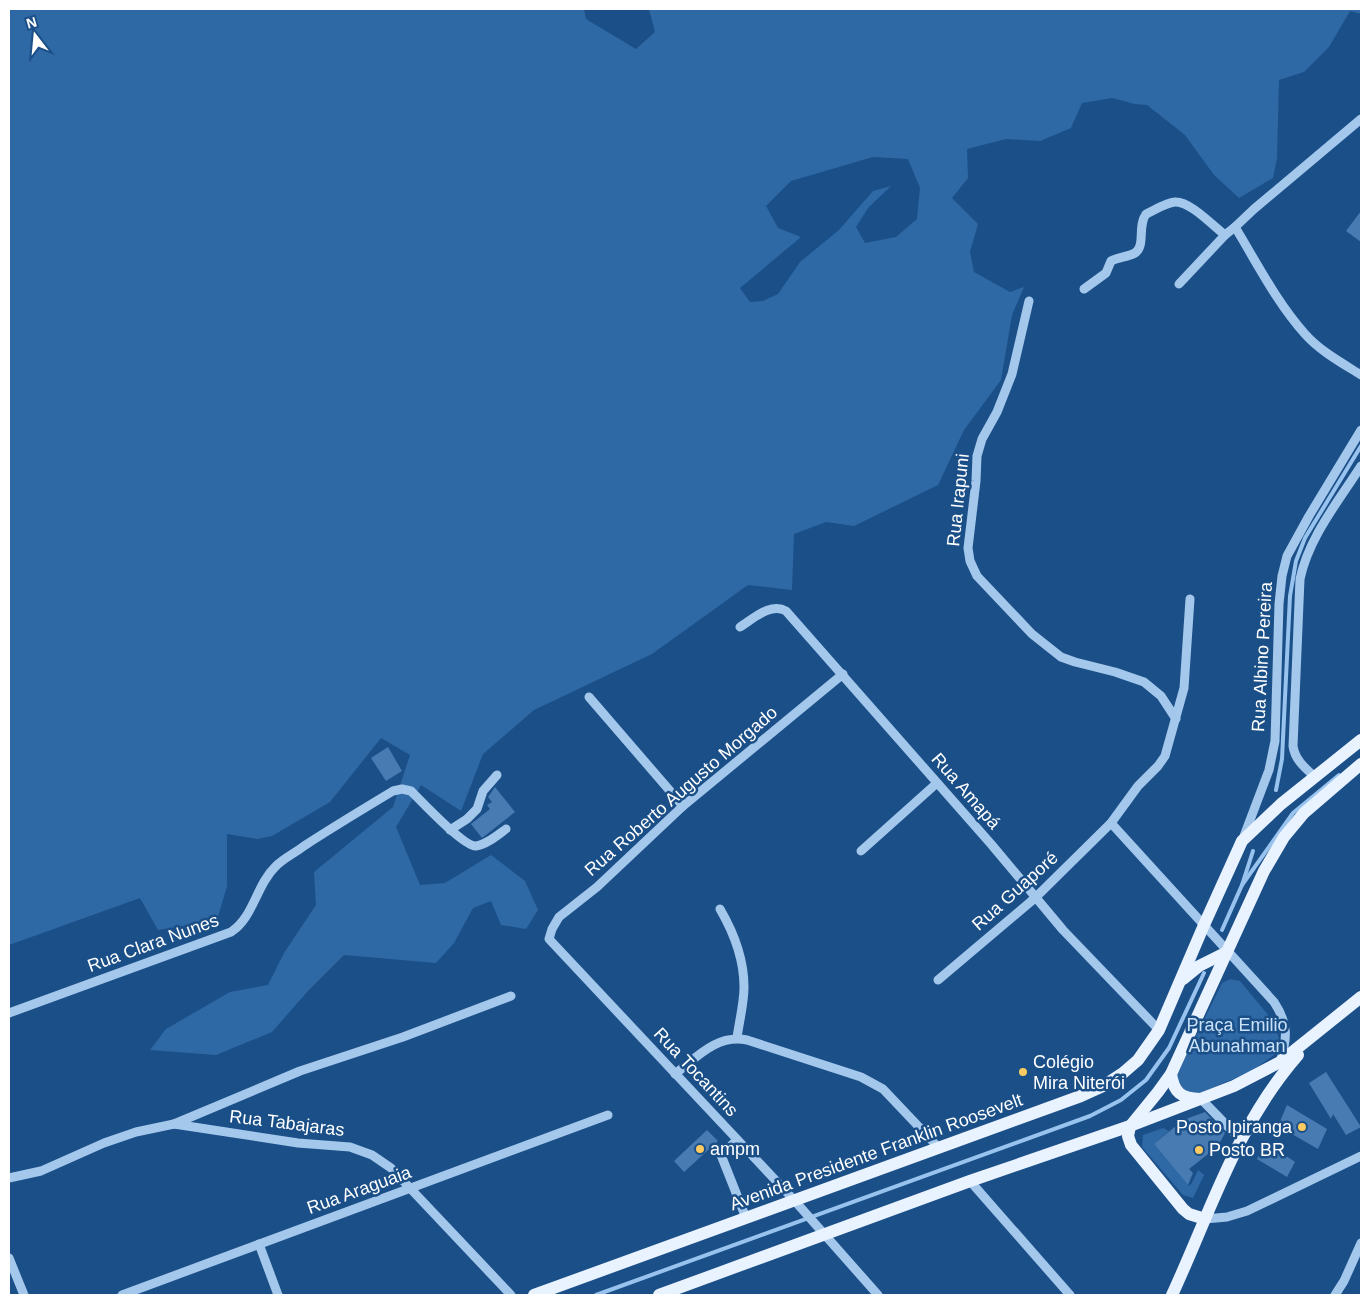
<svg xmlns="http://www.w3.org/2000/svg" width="1370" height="1304" viewBox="0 0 1370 1304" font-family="Arial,sans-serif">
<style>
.green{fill:#2e69a6;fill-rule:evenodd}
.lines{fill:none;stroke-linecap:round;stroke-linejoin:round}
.stream{stroke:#97c3ee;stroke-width:4}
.building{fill:#487bb2}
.minor{stroke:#a4c7ec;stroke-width:9}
.major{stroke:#e9f2ff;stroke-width:12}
.poi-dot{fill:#fdca60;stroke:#1b4f88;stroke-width:2}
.labels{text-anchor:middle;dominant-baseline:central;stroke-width:5;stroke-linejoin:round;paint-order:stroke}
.street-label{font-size:18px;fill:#fff;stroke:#1b4f88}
.park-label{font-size:18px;fill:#c9e1f9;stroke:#1b4f88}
.poi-label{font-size:18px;fill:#fff;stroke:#1b4f88;text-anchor:start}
</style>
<rect width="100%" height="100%" fill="#1b4f88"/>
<g class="green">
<path d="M9 9H584L586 19 636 49 655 32 649 9H1361V14L1350 11 1329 47 1304 72 1279 80 1277 158 1273 178 1239 198 1214 175 1185 135 1147 105 1135 104 1112 98 1082 103 1071 128 1040 141 1006 139 967 149 968 178 952 198 978 224 970 252 974 272 1010 292 1024 287 1012 315 1001 380 964 430 938 485 854 526 826 522 794 534 792 590 748 585 652 654 534 710 483 754 461 811 421 785 396 827 420 885 445 883 491 855 525 881 538 910 526 929 501 925 491 901 473 908 454 943 436 963 344 955 307 992 272 1032 216 1055 150 1050 166 1029 230 992 268 985 284 953 316 905 314 872 393 807 410 755 381 738 330 802 272 836 257 839 227 834V886L217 920 158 930 140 898 9 945ZM873 157 908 159 920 188 917 219 896 237 865 243 856 227 868 208 891 186 873 191 839 230 800 262 778 294 763 301 750 302 740 288 801 237 778 228 766 206 791 181Z"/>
<path d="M1230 979 1240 981 1274 1022 1279 1039 1278 1047 1274 1055 1250 1072 1195 1095 1185 1093 1177 1079 1178 1073 1222 983Z"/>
<path d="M1163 1128 1169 1131 1154 1144 1189 1186 1192 1183 1198 1170 1204 1175 1193 1198 1183 1195 1142 1147 1143 1135Z"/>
</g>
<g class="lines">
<g class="stream">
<path d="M1276 790 1282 759 1290 596 1296 561 1305 538 1361 446"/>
<path d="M1242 885 1293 813 1339 775"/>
<path d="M1222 930 1242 885 1253 851"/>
<path d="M596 1295 1090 1116 1121 1100 1146 1080 1169 1048 1204 973"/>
</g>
</g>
<g class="building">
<path d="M1361 211V242L1346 231Z"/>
<path d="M388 747 402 771 386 781 371 758Z"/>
<path d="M495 787 515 812 482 838 471 824 490 809 487 805 492 802 488 797Z"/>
<path d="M1326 1072 1361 1127 1346 1135 1333 1114 1331 1119 1309 1083Z"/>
<path d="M1287 1105 1327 1129 1318 1149 1278 1126Z"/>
<path d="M1205 1112 1225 1133 1212 1157 1208 1154 1189 1169 1193 1173 1188 1185 1154 1144 1183 1120Z"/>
<path d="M707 1130 718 1141 684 1172 674 1161Z"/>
<path d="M1266 1142 1295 1162 1287 1177 1257 1159Z"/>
</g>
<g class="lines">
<g class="minor">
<path d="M1235 227 1254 209 1361 119"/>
<path d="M1179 284 1225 235"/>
<path d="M1084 289 1106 273 1111 261C1118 257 1128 257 1135 253 1146 245 1137 227 1146 214 1155 210 1165 203 1175 202 1190 201 1213 226 1225 235L1235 227C1257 263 1277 303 1305 334 1320 351 1342 363 1361 375"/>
<path d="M1029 301 1012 374 997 412 982 439 977 456 976 481 968 548 970 561 977 576 1032 634 1061 657 1075 662 1115 672 1144 682 1161 696 1176 719"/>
<path d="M740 627C753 619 771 602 786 611L991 844 1063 930 1159 1030"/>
<path d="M843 674 683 806 597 887 559 917 552 929 549 939 794 1200 878 1295"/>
<path d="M589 697 683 806"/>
<path d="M1315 777C1305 768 1295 760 1293 746L1300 579C1309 537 1338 502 1361 466"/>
<path d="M1111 823 1274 1002C1288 1023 1288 1038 1280 1062"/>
<path d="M450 830 467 819 477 809 483 791 497 775"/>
<path d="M1244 836 1269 770 1275 741 1279 604 1282 576 1287 556 1309 516 1361 430"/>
<path d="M861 851 937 783"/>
<path d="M720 909C734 933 744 959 744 987 744 1004 739 1022 737 1038"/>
<path d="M938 980 1035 898 1111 823 1138 786 1158 766 1165 756 1184 688 1190 599"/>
<path d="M9 1013 231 932C254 917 256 885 276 866 284 858 295 853 304 846 333 827 363 809 393 791L402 789 411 791C421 801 464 847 476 846 486 845 498 835 506 829"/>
<path d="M675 1074C697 1057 717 1034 747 1040L861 1077 883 1089 938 1147"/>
<path d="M1201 1099 1240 1139"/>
<path d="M174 1124 300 1071 403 1037 511 996"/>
<path d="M737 1140 721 1155 746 1218"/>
<path d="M9 1178 41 1171 104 1143 136 1132 174 1124 298 1143 350 1147 372 1155 391 1168 511 1295"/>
<path d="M970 1181 1070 1295"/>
<path d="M1205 1219 1227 1217 1247 1211 1361 1156"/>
<path d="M259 1244 278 1295"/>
<path d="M9 1258 24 1295"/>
<path d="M122 1295 608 1115"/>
<path d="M1335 1295 1344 1281 1361 1243"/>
</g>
<g class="major">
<path d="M1183 979 1199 966 1227 952"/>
<path d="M1171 1074C1174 1093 1181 1098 1200 1099"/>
<path d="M1132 1124 1158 1092 1171 1074 1264 871 1284 837 1304 813 1361 764"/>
<path d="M1130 1126 1128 1136 1131 1145 1183 1209 1189 1214 1205 1219"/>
<path d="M534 1295 1081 1096 1103 1086 1123 1073 1138 1060 1159 1030 1204 925 1242 841 1281 804 1361 740"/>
<path d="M659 1295 970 1181 1130 1126 1234 1086 1280 1062 1361 997"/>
<path d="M1172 1295C1211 1211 1236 1126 1298 1055"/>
</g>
</g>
<g class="poi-dot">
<circle cx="1023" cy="1072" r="5"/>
<circle cx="1302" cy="1127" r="5"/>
<circle cx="700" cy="1149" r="5"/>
<circle cx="1199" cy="1150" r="5"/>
</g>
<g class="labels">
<g class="street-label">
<text transform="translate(958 500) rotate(-84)">Rua Irapuni</text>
<text transform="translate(1262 657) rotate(-87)">Rua Albino Pereira</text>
<text transform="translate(681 791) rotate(-41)">Rua Roberto Augusto Morgado</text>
<text transform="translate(966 791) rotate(49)">Rua Amapá</text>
<text transform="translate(1015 891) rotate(-42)">Rua Guaporé</text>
<text transform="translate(153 943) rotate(-20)">Rua Clara Nunes</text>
<text transform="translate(696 1072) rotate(47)">Rua Tocantins</text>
<text transform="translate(287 1123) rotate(7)">Rua Tabajaras</text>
<text transform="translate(876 1152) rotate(-20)">Avenida Presidente Franklin Roosevelt</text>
<text transform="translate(359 1190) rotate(-20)">Rua Araguaia</text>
</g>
<g class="park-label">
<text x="1237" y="1025">Praça Emilio<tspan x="1237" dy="21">Abunahman</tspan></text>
</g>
<g class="poi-label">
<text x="1033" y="1062">Colégio<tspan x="1033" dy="21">Mira Niterói</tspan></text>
<text x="1292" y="1127" text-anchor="end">Posto Ipiranga</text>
<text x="710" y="1149">ampm</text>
<text x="1209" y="1150">Posto BR</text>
</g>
</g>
<rect width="1370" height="1304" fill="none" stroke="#ffffff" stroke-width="20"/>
<g transform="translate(35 35) rotate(344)" stroke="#1b4f88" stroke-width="4" paint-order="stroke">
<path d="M0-4L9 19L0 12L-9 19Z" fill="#ffffff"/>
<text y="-8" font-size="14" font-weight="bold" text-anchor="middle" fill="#ffffff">N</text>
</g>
</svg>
